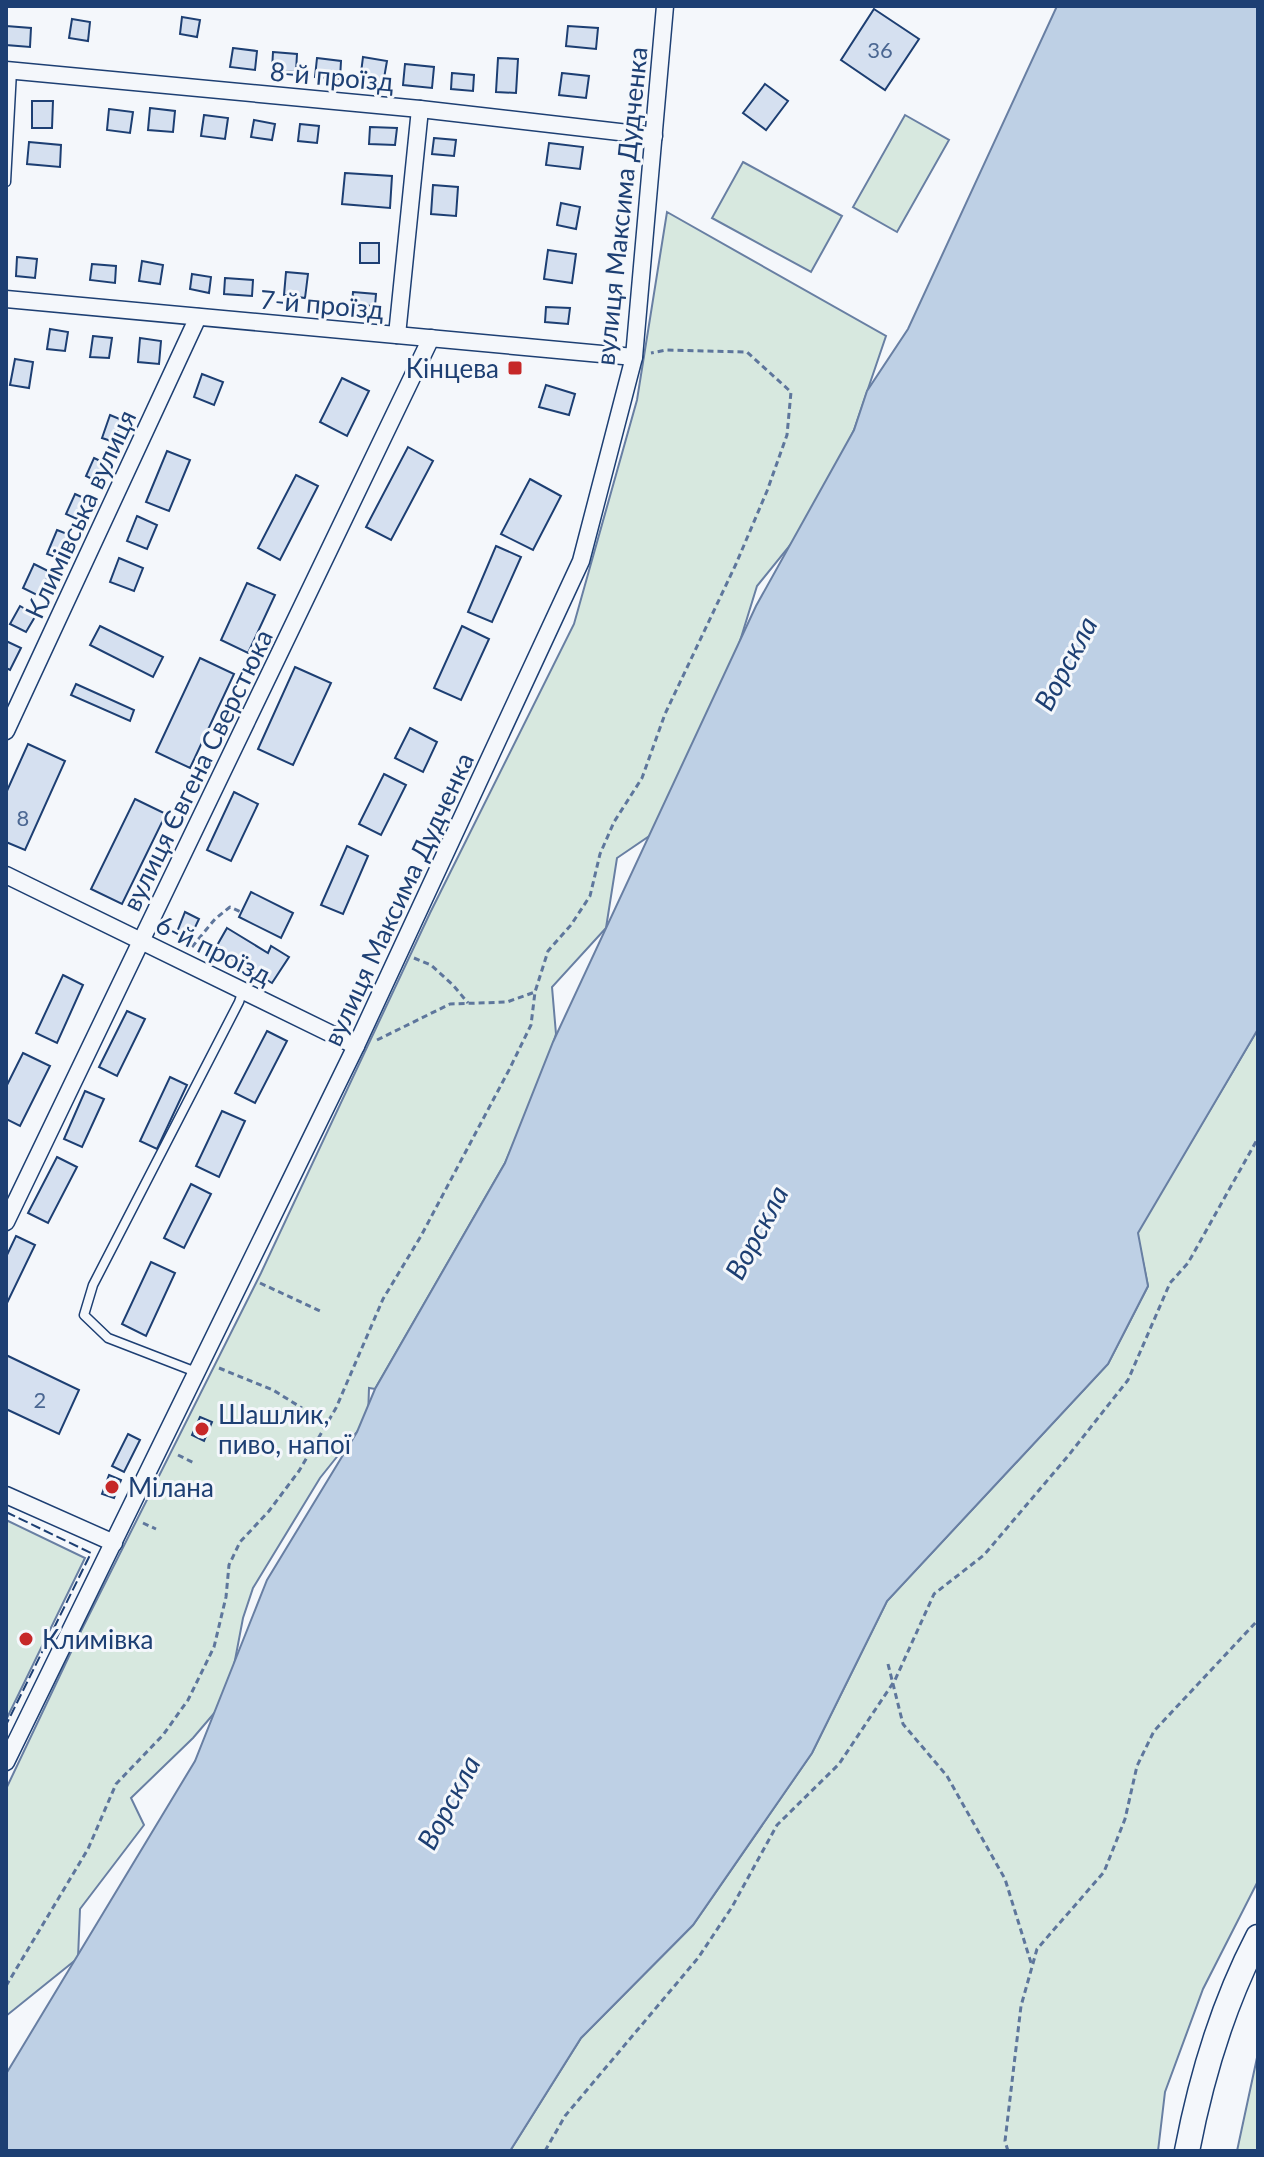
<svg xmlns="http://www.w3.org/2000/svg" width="1264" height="2157" viewBox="0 0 1264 2157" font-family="Lato,sans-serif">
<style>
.green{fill:#d7e8df;stroke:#687fa3;stroke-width:2}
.water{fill:#bed0e5;stroke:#687fa3;stroke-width:2}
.building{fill:#d5e0f0;stroke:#1d3f73;stroke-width:2}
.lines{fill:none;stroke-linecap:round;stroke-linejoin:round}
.service-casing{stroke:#1d3f73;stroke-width:11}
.minor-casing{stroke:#1d3f73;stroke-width:19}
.secondary-casing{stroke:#1d3f73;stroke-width:27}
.path{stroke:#5e769c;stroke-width:3;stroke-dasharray:6 4;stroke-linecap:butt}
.service{stroke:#f4f7fb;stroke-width:8}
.minor{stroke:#f4f7fb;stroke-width:16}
.secondary{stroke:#f4f7fb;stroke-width:24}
.fence{stroke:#1d3f73;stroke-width:2;stroke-dasharray:10 4;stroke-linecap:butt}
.poi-dot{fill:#c62828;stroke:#f4f7fb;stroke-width:3}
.labels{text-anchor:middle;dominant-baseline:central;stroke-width:6;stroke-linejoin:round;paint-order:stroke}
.number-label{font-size:22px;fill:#4b6792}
.street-label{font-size:26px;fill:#1d3f73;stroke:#f4f7fb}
.poi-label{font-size:26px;fill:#1d3f73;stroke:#f4f7fb;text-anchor:start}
.water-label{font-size:28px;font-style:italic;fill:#1d3f73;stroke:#f4f7fb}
</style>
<rect width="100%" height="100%" fill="#f4f7fb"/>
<g class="green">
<path d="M905 115 949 140 897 232 853 207Z"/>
<path d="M743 162 842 216 811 272 712 218Z"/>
<path d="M667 212 886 336 854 430 817 512 757 586 723 696 661 828 617 858 606 928 552 987 556 1034 542 1078 505 1163 375 1389 369 1388 368 1418 320 1478 253 1588 243 1618 228 1697 193 1738 131 1798 144 1825 80 1909 78 1958 6 2016V1789L81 1631 261 1273 430 913 574 624 637 400Z"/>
<path d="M1258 1029V1881L1203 1989 1165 2092 1158 2151H510L581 2038 693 1925 812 1753 887 1601 1108 1364 1148 1286 1137 1233Z"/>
<path d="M6 1520 85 1558 6 1720Z"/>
<path d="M1258 2053V2151H1237Z"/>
</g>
<path class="water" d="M1057 6H1258V1029L1138 1233 1148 1286 1108 1364 887 1601 812 1753 693 1925 581 2038 510 2151H6V2074L195 1761 267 1580 357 1432 375 1389 505 1163 553 1042 756 606 854 430 867 391 908 329Z"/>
<g class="building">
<path d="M874 9 919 39 885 90 841 60Z"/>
<path d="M182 17 200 20 197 37 180 34Z"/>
<path d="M72 19 90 22 88 41 69 38Z"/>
<path d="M6 26 31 28 30 47 6 45Z"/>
<path d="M568 26 598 28 596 49 566 46Z"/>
<path d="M233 48 257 51 255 70 230 67Z"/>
<path d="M273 52 297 54 296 72 272 70Z"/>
<path d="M363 57 387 61 383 84 360 81Z"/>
<path d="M317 58 341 61 340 79 315 77Z"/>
<path d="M498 58 518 59 516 93 496 92Z"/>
<path d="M405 64 434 67 432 88 403 85Z"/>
<path d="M452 73 474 75 473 91 451 89Z"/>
<path d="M562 73 589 76 586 98 559 95Z"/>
<path d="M765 84 788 101 766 130 743 113Z"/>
<path d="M32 101H53L52 128H32Z"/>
<path d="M150 108 175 111 173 132 148 130Z"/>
<path d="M109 109 133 112 130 133 107 130Z"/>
<path d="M204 115 228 118 225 139 201 136Z"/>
<path d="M254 120 275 124 272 140 251 137Z"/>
<path d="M300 124 319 126 317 143 298 141Z"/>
<path d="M370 127 397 128 395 145 369 144Z"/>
<path d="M434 138 456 140 454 156 432 154Z"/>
<path d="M29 142 61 145 60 167 27 164Z"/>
<path d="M549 143 583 147 580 169 546 165Z"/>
<path d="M345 173 392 176 390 208 342 204Z"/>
<path d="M433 185 458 187 456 216 431 214Z"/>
<path d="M561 203 580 207 576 229 557 225Z"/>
<rect x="360" y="243" width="19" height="20"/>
<path d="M548 250 576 254 572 283 544 279Z"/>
<path d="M17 257 37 259 35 278 16 276Z"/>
<path d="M142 261 163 265 160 284 139 281Z"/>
<path d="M92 264 116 266 115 283 90 280Z"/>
<path d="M286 272 308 274 305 298 284 295Z"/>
<path d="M192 274 211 277 209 293 190 289Z"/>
<path d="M225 278 253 280 252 296 224 294Z"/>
<path d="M353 292 376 294 375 306 352 305Z"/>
<path d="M546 307 570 308 568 324 545 322Z"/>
<path d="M50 329 68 332 65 351 47 349Z"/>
<path d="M93 336 112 338 109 358 90 357Z"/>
<path d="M140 338 161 341 159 364 138 362Z"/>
<path d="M15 359 33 362 29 388 10 385Z"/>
<path d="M202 374 223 382 214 405 194 397Z"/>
<path d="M342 378 369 391 347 436 320 422Z"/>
<path d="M546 385 575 394 569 415 539 407Z"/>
<path d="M110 415 122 420 114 442 102 438Z"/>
<path d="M408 447 433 461 391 540 366 527Z"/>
<path d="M167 451 190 460 169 511 146 502Z"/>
<path d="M94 458 107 464 98 482 86 476Z"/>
<path d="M296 475 318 486 280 560 258 548Z"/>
<path d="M530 479 561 496 533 550 501 534Z"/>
<path d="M75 494 86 499 77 519 66 514Z"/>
<path d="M137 516 157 525 147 549 127 541Z"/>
<path d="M57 530 75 537 66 561 47 554Z"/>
<path d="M496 546 521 557 492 622 468 612Z"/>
<path d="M119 558 143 568 134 591 110 582Z"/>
<path d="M34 564 50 572 39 596 23 588Z"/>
<path d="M247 583 275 595 248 653 221 640Z"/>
<path d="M20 606 36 615 26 632 10 624Z"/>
<path d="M100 626 163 657 153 677 90 645Z"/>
<path d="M462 626 489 639 461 700 434 688Z"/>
<path d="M6 641 21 648 10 670 6 668Z"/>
<path d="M200 658 234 674 190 768 156 752Z"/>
<path d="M295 667 331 683 293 765 258 749Z"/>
<path d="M76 684 134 710 130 721 71 695Z"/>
<path d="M410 728 437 742 423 772 395 758Z"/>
<path d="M28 744 65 761 25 850 6 842V793Z"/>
<path d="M384 774 406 785 381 835 359 824Z"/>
<path d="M234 792 258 804 231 861 207 850Z"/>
<path d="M135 799 166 814 122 904 91 889Z"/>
<path d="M347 846 368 856 343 914 321 905Z"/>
<path d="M251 892 293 913 281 938 239 917Z"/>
<path d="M185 912 199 919 190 938 177 932Z"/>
<path d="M227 928 268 953 271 946 289 957 272 983 215 949Z"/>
<path d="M63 975 83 985 57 1043 36 1033Z"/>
<path d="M127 1011 145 1019 117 1076 99 1067Z"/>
<path d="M267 1031 287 1041 255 1103 235 1093Z"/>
<path d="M23 1053 50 1066 20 1126 6 1119V1087Z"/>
<path d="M170 1077 187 1085 157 1149 140 1141Z"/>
<path d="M85 1091 104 1099 82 1147 64 1139Z"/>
<path d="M222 1111 245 1121 219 1177 196 1166Z"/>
<path d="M57 1157 77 1167 48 1223 28 1213Z"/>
<path d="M191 1184 211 1194 184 1248 164 1238Z"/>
<path d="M16 1236 35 1245 6 1305V1257Z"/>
<path d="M151 1262 175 1273 146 1336 122 1324Z"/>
<path d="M6 1355 79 1390 59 1434 6 1409Z"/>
<path d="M200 1417 212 1422 204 1441 192 1435Z"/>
<path d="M128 1434 140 1440 124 1472 112 1466Z"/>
<path d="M109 1475 121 1480 114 1498 102 1494Z"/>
</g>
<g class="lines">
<g class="service-casing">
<g id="service">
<path d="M6 182 12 71"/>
<path d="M196 1372 108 1338 84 1315 93 1285 239 1002 243 990"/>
</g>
</g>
<g class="minor-casing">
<g id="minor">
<path d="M6 70 420 109 654 136"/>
<path d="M6 299 634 357"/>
<path d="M397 335 420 109"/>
<path d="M6 731 198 317"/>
<path d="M6 875 356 1046"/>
<path d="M6 1222 431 338"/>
<path d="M6 1495 114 1543"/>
<path d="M6 1762 356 1046 581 561 634 357 665 6"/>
</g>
</g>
<g class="secondary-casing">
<path id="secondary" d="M1187 2151C1201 2078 1223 2004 1258 1937"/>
</g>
<g class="path">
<path d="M192 947 215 919 230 907 241 912"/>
<path d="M414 958 431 965 453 985 468 1003"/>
<path d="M377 1040 450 1004 507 1002 535 992"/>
<path d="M260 1283 320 1311"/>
<path d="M219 1368 273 1390 302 1408"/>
<path d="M178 1455 194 1463"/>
<path d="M143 1523 156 1529"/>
<path d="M888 1664 903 1724 947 1776 1005 1879 1032 1966"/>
<path d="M6 1986 88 1849 116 1784 163 1735 188 1700 214 1647 226 1597 229 1565 240 1542 269 1511 299 1471 336 1408 383 1299 421 1236 509 1070 531 1025 535 992 548 951 571 925 590 896 600 854 614 822 642 778 665 714 736 564 767 491 787 435 791 392 747 352 666 350 651 353"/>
<path d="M545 2151 565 2116 698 1958 732 1907 777 1825 839 1764 895 1680 934 1594 984 1555 1068 1456 1128 1380 1170 1283 1188 1263 1258 1138"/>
<path d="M1008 2151 1005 2141 1021 2006 1037 1949 1104 1872 1125 1819 1137 1766 1154 1731 1258 1620"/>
</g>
<use href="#service" class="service"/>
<use href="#minor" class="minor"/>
<use href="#secondary" class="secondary"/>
<path class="fence" d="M6 1512 91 1553 6 1725"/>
</g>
<g class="poi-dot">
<rect x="507" y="360" width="16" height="16" rx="4"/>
<circle cx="202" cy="1429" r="8"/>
<circle cx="112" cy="1487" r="8"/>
<circle cx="26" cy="1639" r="8"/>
</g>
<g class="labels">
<g class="number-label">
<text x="880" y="49">36</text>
<text x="23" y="817">8</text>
<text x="40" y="1399">2</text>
</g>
<g class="street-label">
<text transform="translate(332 76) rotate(5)">8-й проїзд</text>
<text transform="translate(621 206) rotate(-84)">вулиця Максима Дудченка</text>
<text transform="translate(322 304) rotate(5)">7-й проїзд</text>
<text transform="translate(80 514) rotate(-65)">Климівська вулиця</text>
<text transform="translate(197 770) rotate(-64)">вулиця Євгена Сверстюка</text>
<text transform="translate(398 899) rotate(-65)">вулиця Максима Дудченка</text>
<text transform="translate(214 949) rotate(26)">6-й проїзд</text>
</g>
<g class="poi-label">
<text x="499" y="368" text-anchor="end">Кінцева</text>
<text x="218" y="1414">Шашлик,<tspan x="218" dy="30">пиво, напої</tspan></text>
<text x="128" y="1487">Мілана</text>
<text x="42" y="1639">Климівка</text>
</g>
<g class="water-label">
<text transform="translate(1065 663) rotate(-62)">Ворскла</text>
<text transform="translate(756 1232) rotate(-62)">Ворскла</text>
<text transform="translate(448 1802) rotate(-62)">Ворскла</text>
</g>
</g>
<rect width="1264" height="2157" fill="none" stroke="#1d3f73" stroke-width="16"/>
</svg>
